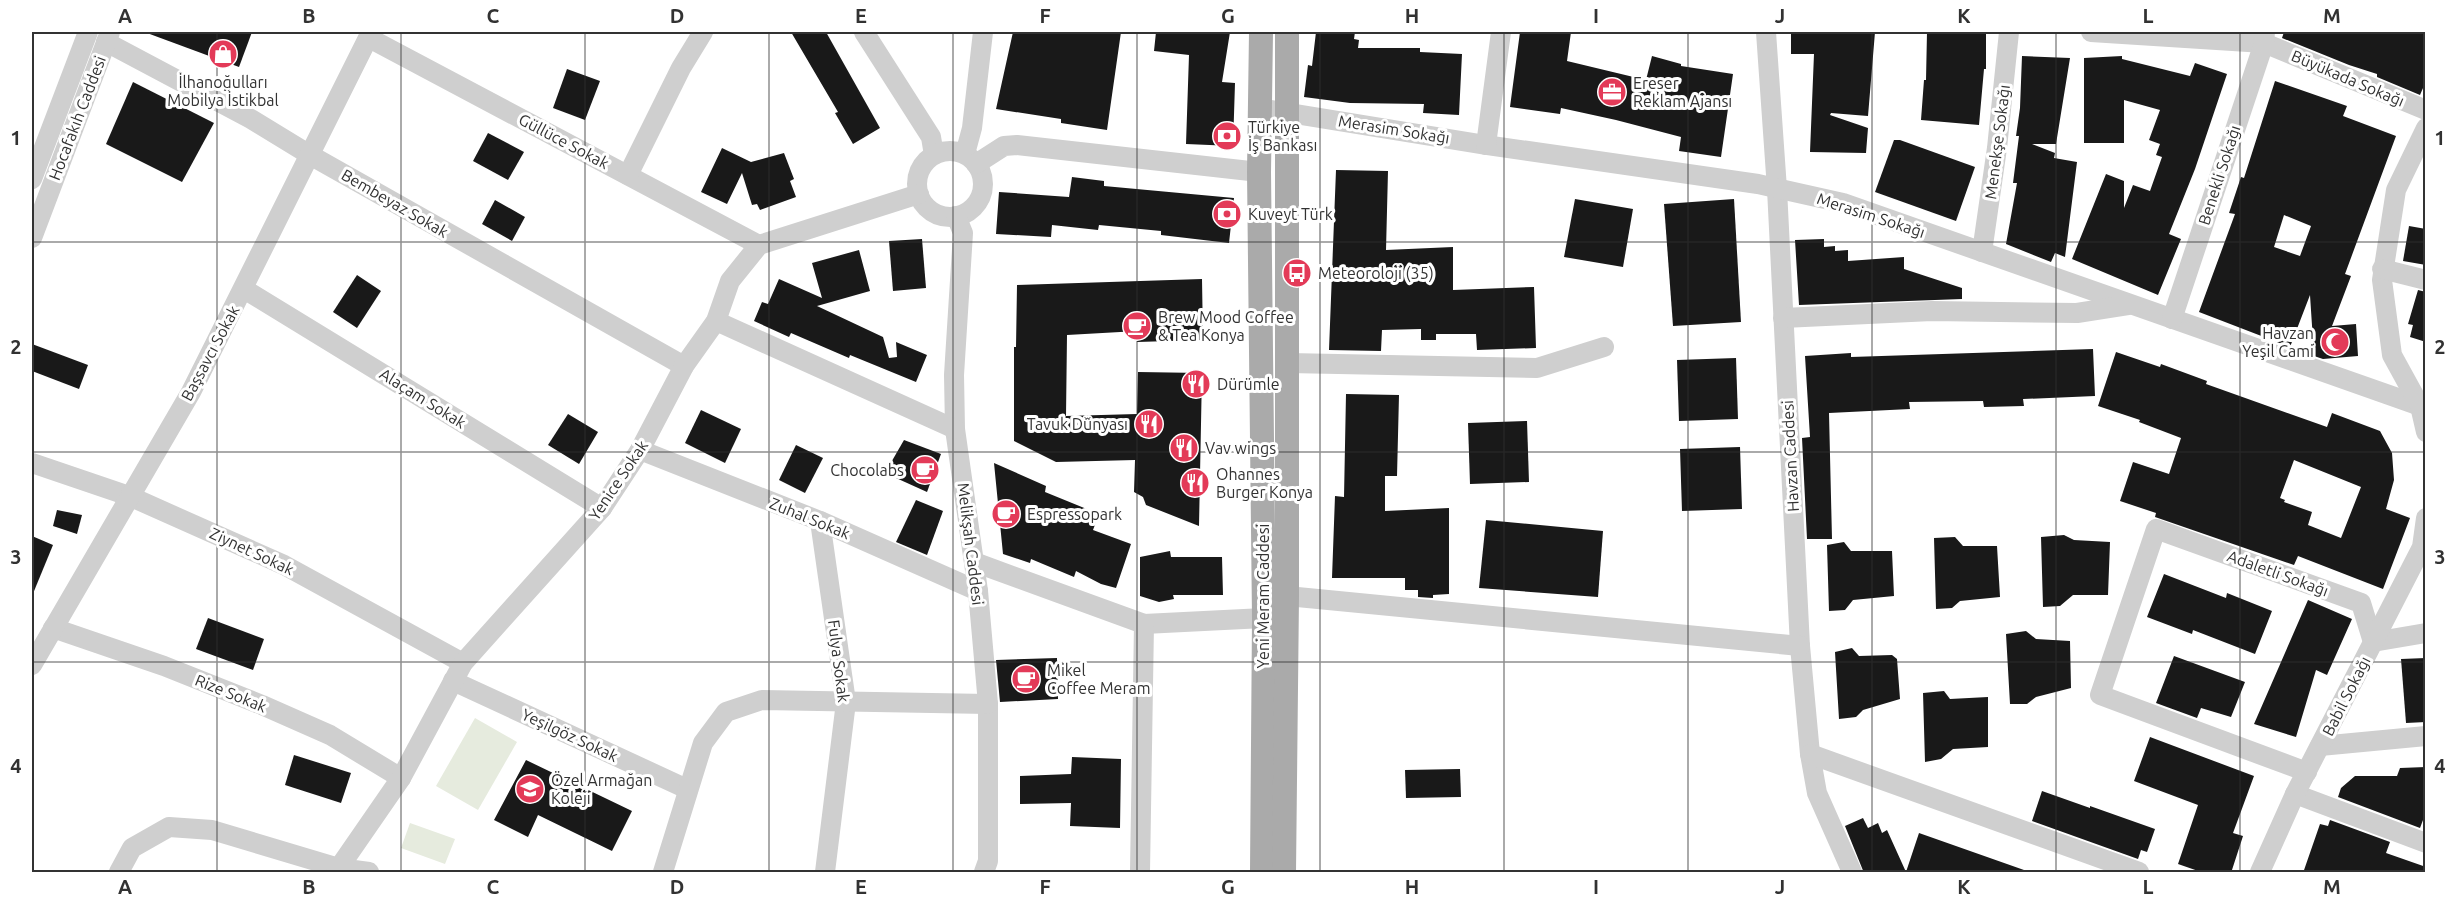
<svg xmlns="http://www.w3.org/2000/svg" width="2457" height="904" viewBox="0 0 2457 904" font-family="Ubuntu,sans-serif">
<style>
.green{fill:#e6ebde}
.building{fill:#191919;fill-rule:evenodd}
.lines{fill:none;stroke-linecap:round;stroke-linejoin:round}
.minor{stroke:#cfcfcf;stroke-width:20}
.major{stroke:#aaa;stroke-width:24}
.grid{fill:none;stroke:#323232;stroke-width:1.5;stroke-opacity:0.55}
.labels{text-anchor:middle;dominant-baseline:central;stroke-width:6;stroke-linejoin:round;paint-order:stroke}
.street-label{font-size:16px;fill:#323232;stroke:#fff}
.poi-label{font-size:16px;fill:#323232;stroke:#fff;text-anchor:start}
.neatline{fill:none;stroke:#323232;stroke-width:2}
.grid-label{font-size:20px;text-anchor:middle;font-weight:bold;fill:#323232}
</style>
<rect width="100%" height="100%" fill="#fff"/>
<g class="green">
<path d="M475 718 517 742 478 810 436 786Z"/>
<path d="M410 823 455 839 445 864 401 848Z"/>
</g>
<g class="building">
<path d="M147 32H252L239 67 147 33Z"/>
<path d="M791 32H826L880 128 853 144 835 113 838 112Z"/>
<path d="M1013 32H1121L1107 130 1061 123V119L996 109Z"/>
<path d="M1156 32H1230L1222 82 1235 83 1233 146 1186 144 1189 55 1154 51Z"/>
<path d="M1316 32H1355L1354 39 1359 40 1358 48H1420V52L1462 54 1459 115 1423 113 1424 104 1350 103 1304 97 1308 65 1312 66Z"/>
<path d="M1520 32H1571L1567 61 1646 80 1652 56 1681 64V66L1733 74 1721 157 1679 151 1681 137 1616 120 1561 108 1560 114 1510 107Z"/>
<path d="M1791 32H1875L1868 116 1831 113 1830 115 1868 128 1866 153 1810 152 1814 54H1791Z"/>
<path d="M1927 32H1986V69H1984L1979 125 1921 120 1924 80H1926Z"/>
<path d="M2284 32H2426V81L2420 95 2377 77V74L2349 65 2282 38Z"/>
<path d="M2022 56 2070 58 2056 144H2032L2055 153 2054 158 2077 162 2065 257 2055 253 2051 262 2006 244 2017 183H2013L2019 136H2016L2020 108Z"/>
<path d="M2122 56V59L2190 76 2195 63 2227 74 2195 169 2169 234 2181 239 2158 295 2072 259 2106 174 2124 181V208L2133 185 2150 191 2162 157 2156 155 2160 144 2149 140 2160 110 2124 100V143H2084V58Z"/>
<path d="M567 69 600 81 585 120 553 108Z"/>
<path d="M2275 81 2347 106 2343 116 2396 136 2345 274 2351 276 2332 326 2356 324 2358 356 2323 359 2314 356 2310 295 2290 347 2199 312 2235 214 2229 213 2241 177 2244 178ZM2284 215 2311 226 2300 256 2274 247Z"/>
<path d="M133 82 214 123 182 182 106 144Z"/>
<path d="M488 133 524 152 508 180 473 161Z"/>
<path d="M1894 140H1900L1975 167 1956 221 1875 192Z"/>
<path d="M722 148 751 162 784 153 794 179 790 181 796 197 760 210 757 204 752 205 742 173 727 204 701 192Z"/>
<path d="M1336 170 1388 171 1386 250 1453 247V290L1534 287 1536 348 1477 350 1476 334H1436V340H1421V329L1382 330 1381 351 1329 350Z"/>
<path d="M1072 177 1104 181V186L1234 198 1229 243 1161 235V231L1099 225 1098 230 1052 225 1051 237 996 234 999 192 1069 197Z"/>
<path d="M1575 199 1633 209 1623 267 1564 257Z"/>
<path d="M1734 199 1741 322 1673 326 1664 204Z"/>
<path d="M495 200 525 217 512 241 482 224Z"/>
<path d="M2409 226 2426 229V265L2403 261Z"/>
<path d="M922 239 926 288 893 291 889 241Z"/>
<path d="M1824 239V247L1835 246V251L1848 250V261L1904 257V269L1962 288V299L1799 305 1795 240Z"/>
<path d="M859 250 870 291 817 306 883 337 889 358 897 357 896 342 927 355 916 382 850 355 849 358 791 333 789 337 754 321 762 302 768 304 779 279 822 298 812 263Z"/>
<path d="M357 275 381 291 357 328 333 312Z"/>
<path d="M1202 279 1203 340 1137 342 1138 331 1067 335 1066 416 1137 414 1138 372 1202 373 1199 526 1146 505 1143 497 1134 492 1135 460 1056 462 1014 441V347H1016L1017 285Z"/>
<path d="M2418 290 2426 292V342L2410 337 2413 325 2408 324Z"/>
<path d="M32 344 88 365 79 389 32 371Z"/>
<path d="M2093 349 2095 396 2023 399 2024 406 1984 407 1983 401 1909 402 1910 409 1829 413 1832 539H1807L1802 438 1810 437 1805 356 1851 353V357Z"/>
<path d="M2116 352 2160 367 2161 364 2207 381 2206 384 2327 427 2332 413 2380 431 2392 453 2394 480 2386 509 2410 518 2383 589 2298 556 2294 565 2155 517 2156 513 2120 501 2133 462 2169 474 2181 438 2139 422 2140 420 2098 406ZM2294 460 2361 487 2341 538 2308 525 2312 512 2284 502 2285 500 2280 498Z"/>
<path d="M1736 358 1738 419 1679 421 1677 360Z"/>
<path d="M1346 394 1399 395 1397 476H1385V511L1449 508V594L1433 595V598L1418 597V590H1405V578H1332L1335 496 1344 497Z"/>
<path d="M701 410 741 429 725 463 685 443Z"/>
<path d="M568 414 598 432 579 464 548 445Z"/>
<path d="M1527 421 1529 482 1470 484 1468 423Z"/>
<path d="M904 440 941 454 927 492 885 473Z"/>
<path d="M796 445 823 458 805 493 779 480Z"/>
<path d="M1740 447 1742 509 1682 511 1680 449Z"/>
<path d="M994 463 1046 486 1045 492 1099 514 1093 530 1131 544 1116 588 1101 584 1076 571 1074 577 1031 559 1030 563 1003 554Z"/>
<path d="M916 500 943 511 927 555 896 542Z"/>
<path d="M57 510 82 515 77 534 53 526Z"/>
<path d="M1486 520 1603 531 1598 597 1479 588Z"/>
<path d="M2064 535 2074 540 2110 542 2108 595H2073L2060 606 2043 607 2041 537Z"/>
<path d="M32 536 53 545 32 596Z"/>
<path d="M1955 537 1963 546H1997L2000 597 1960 601 1952 608 1936 609 1934 538Z"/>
<path d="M1844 542 1851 551H1892L1894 596 1853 600 1845 610 1829 611 1827 545Z"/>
<path d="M1170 551 1171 557H1222L1223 595H1173L1174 599 1159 602 1140 596V557Z"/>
<path d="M2164 574 2226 598 2227 593 2272 611 2255 654 2193 630 2192 634 2147 617Z"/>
<path d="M2308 600 2352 619 2327 675 2316 670 2296 737 2254 724Z"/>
<path d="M208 618 264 639 253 670 196 649Z"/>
<path d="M2026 631 2036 639 2070 641 2071 688 2036 697 2027 704H2010L2006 634Z"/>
<path d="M1852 648 1859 656 1892 655 1897 659 1900 699 1863 710 1856 717 1839 719 1835 652Z"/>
<path d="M2174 656 2245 682 2231 717 2201 708 2197 718 2156 703Z"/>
<path d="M1057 658 1058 699 1000 702 996 660Z"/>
<path d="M2426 658V722L2406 723 2401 659Z"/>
<path d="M1944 691 1950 699 1988 697V747L1953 749 1941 759 1925 762 1923 693Z"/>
<path d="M2150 737 2254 776 2233 833 2243 836 2231 873H2204L2178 864 2198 805 2134 781Z"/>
<path d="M294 755 351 773 341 803 285 785Z"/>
<path d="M1072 757 1121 759 1120 828 1070 826 1071 803 1020 804V776L1071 774Z"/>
<path d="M526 760 632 811 612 851 538 815 528 837 494 820Z"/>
<path d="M2426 767V812L2420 828 2338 797 2341 788 2355 776H2397L2400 768Z"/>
<path d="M1460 769 1461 797 1406 798 1405 770Z"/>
<path d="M2042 791 2090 808V806L2155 829 2147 852 2141 850 2138 859 2032 821Z"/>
<path d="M1863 818 1868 828 1878 823 1882 833 1887 830 1906 872 1919 833 2024 870V873H1864L1845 826Z"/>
<path d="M2330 820 2390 842 2386 853 2426 867V873H2303L2320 824 2328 826Z"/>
</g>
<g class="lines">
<g class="minor">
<path d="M864 32 931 137 934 155"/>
<path d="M1766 32 1777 189 1800 646 1810 754 1817 793 1852 872"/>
<path d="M2091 32 2264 43 2426 110"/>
<path d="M369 38 759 245"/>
<path d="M106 42 251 119 310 155 684 366"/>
<path d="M1259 108 1486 145 1758 184 1843 203 2426 408"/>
<path d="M2426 128 2396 190 2382 280 2392 355 2420 406 2426 432"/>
<path d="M1486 145 1501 32"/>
<circle cx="950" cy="184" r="33"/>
<path d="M965 154 972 128 983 32"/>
<path d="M976 164 1004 146 1017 145 1259 172"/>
<path d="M628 175 681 68 703 32"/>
<path d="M32 179 88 32"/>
<path d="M956 216 963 233 954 375 955 429 978 591 988 704V861L984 872"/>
<path d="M32 238 110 32"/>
<path d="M1982 252 1997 148 2009 32"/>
<path d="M2382 269 2426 280"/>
<path d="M244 289 602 508"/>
<path d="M1783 318 1932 311 2077 313 2128 305"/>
<path d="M2172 319 2264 43 2265 32"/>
<path d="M716 321 955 429"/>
<path d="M1288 363 1537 368 1604 347"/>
<path d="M640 450 820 521 978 591"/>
<path d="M32 463 129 496 284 565 463 663"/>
<path d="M820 521 846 702 825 872"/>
<path d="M974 562 1144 624 1264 618"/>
<path d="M1287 596 1800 646"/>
<path d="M53 628 164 666 262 705 330 735 401 778"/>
<path d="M32 665 191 392 371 32"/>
<path d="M453 681 687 789"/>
<path d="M2320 746 2426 736"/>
<path d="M1810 754 2139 872"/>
<path d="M2307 772 2100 695 2156 529 2361 603 2373 642 2426 633"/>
<path d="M2295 794 2426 843"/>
<path d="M119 872 132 848 169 827 212 830 339 868 369 872"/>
<path d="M336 872 401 778 463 663 602 508 640 450 684 366 716 321 730 281 759 245 919 194"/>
<path d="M663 872 703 743 726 712 762 700 988 704"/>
<path d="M1140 872 1144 624"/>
<path d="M2260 872 2295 794 2422 547 2426 518"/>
</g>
<g class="major">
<path d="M1261 32 1259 172 1264 618 1262 872"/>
<path d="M1284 872 1287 596V32"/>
</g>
</g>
<path class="grid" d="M217 32V872M401 32V872M585 32V872M769 32V872M953 32V872M1137 32V872M1320 32V872M1504 32V872M1688 32V872M1872 32V872M2056 32V872M2240 32V872M32 242H2426M32 452H2426M32 662H2426"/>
<defs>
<g id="shop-disc" transform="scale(1.5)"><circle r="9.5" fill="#e33a58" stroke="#fff"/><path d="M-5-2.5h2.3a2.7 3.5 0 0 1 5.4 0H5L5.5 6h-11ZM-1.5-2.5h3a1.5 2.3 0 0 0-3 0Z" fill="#fff"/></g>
<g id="office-disc" transform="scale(1.5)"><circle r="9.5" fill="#e33a58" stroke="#fff"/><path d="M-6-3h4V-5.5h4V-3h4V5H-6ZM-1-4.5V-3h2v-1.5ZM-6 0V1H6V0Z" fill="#fff"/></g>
<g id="bank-disc" transform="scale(1.5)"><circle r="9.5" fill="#e33a58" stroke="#fff"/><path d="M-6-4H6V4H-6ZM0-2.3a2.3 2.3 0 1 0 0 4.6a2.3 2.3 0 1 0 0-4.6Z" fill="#fff"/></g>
<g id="bus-disc" transform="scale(1.5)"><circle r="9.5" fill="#e33a58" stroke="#fff"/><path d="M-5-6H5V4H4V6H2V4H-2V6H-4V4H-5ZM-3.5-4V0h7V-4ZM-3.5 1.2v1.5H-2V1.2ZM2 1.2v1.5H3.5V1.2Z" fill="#fff"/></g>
<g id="cafe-disc" transform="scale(1.5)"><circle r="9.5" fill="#e33a58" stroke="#fff"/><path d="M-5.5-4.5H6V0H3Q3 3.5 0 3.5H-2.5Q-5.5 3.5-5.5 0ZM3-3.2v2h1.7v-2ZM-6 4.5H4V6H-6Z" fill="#fff"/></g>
<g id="mosque-disc" transform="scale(1.5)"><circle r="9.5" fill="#e33a58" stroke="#fff"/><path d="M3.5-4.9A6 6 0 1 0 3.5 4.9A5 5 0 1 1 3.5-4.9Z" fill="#fff"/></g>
<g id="restaurant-disc" transform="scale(1.5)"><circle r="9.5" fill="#e33a58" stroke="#fff"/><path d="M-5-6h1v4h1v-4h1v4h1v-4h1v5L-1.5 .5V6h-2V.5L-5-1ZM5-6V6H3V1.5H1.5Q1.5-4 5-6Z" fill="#fff"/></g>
<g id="school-disc" transform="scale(1.5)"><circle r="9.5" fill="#e33a58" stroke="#fff"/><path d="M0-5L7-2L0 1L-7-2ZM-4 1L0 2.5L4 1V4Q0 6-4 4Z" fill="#fff"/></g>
</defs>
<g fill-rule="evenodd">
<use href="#shop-disc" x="223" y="54"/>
<use href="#office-disc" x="1612" y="92"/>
<use href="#bank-disc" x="1227" y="136"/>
<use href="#bank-disc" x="1227" y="214"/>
<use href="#bus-disc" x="1297" y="273"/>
<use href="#cafe-disc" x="1137" y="326"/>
<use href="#mosque-disc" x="2335" y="342"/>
<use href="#restaurant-disc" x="1196" y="384"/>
<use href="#restaurant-disc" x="1149" y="424"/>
<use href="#restaurant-disc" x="1184" y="448"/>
<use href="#cafe-disc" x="925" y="470"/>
<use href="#restaurant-disc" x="1195" y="483"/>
<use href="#cafe-disc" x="1006" y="514"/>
<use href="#cafe-disc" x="1026" y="679"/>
<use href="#school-disc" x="530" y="789"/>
</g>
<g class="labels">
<g class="street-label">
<text transform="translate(2348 78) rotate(23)">Büyükada Sokağı</text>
<text transform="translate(77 118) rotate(-69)">Hocafakıh Caddesi</text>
<text transform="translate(1394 129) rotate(9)">Merasim Sokağı</text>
<text transform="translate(564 141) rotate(28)">Güllüce Sokak</text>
<text transform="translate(1997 142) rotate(-83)">Menekşe Sokağı</text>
<text transform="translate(2219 175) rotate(-72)">Benekli Sokağı</text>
<text transform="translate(395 203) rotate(30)">Bembeyaz Sokak</text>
<text transform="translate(1871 215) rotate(18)">Merasim Sokağı</text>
<text transform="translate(210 353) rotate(-62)">Başsavcı Sokak</text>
<text transform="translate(423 398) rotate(32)">Alaçam Sokak</text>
<text transform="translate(1790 456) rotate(-93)">Havzan Caddesi</text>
<text transform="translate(618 480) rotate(-56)">Yenice Sokak</text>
<text transform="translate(810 518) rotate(22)">Zuhal Sokak</text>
<text transform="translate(971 544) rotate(83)">Melikşah Caddesi</text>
<text transform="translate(252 551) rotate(25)">Ziynet Sokak</text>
<text transform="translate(2278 573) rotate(20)">Adaletli Sokağı</text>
<text transform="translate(1263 596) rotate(-90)">Yeni Meram Caddesi</text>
<text transform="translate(839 661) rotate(83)">Fulya Sokak</text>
<text transform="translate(231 693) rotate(22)">Rize Sokak</text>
<text transform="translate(2346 696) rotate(-63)">Babil Sokağı</text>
<text transform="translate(570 735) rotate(25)">Yeşilgöz Sokak</text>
</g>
<g class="poi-label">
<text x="223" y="82" text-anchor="middle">İlhanoğulları<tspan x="223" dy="18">Mobilya İstikbal</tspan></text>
<text x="1633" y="83">Ereser<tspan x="1633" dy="18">Reklam Ajansı</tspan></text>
<text x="1248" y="127">Türkiye<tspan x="1248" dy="18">İş Bankası</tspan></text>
<text x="1248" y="214">Kuveyt Türk</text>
<text x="1318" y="273">Meteoroloji (35)</text>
<text x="1158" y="317">Brew Mood Coffee<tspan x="1158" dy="18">&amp; Tea Konya</tspan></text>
<text x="2314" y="333" text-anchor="end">Havzan<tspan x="2314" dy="18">Yeşil Cami</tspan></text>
<text x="1217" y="384">Dürümle</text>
<text x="1128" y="424" text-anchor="end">Tavuk Dünyası</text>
<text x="1205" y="448">Vav wings</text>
<text x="904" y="470" text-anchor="end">Chocolabs</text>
<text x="1216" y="474">Ohannes<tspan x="1216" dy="18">Burger Konya</tspan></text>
<text x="1027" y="514">Espressopark</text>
<text x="1047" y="670">Mikel<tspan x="1047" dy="18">Coffee Meram</tspan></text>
<text x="551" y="780">Özel Armağan<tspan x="551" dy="18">Koleji</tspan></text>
</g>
</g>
<rect width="2457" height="904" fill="none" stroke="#ffffff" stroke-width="66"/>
<rect x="33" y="33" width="2391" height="838" class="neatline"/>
<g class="grid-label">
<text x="125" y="23">A</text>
<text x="309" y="23">B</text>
<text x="493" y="23">C</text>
<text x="677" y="23">D</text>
<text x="861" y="23">E</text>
<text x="1045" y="23">F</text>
<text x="1228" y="23">G</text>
<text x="1412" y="23">H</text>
<text x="1596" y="23">I</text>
<text x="1780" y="23">J</text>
<text x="1964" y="23">K</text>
<text x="2148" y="23">L</text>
<text x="2332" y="23">M</text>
<text x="16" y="145">1</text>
<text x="2440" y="145">1</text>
<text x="16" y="354">2</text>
<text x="2440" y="354">2</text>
<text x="16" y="564">3</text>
<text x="2440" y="564">3</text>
<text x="16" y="773">4</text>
<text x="2440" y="773">4</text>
<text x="125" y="894">A</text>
<text x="309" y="894">B</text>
<text x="493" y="894">C</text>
<text x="677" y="894">D</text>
<text x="861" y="894">E</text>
<text x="1045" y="894">F</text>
<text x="1228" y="894">G</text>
<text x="1412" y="894">H</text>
<text x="1596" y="894">I</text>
<text x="1780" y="894">J</text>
<text x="1964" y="894">K</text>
<text x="2148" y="894">L</text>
<text x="2332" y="894">M</text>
</g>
</svg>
